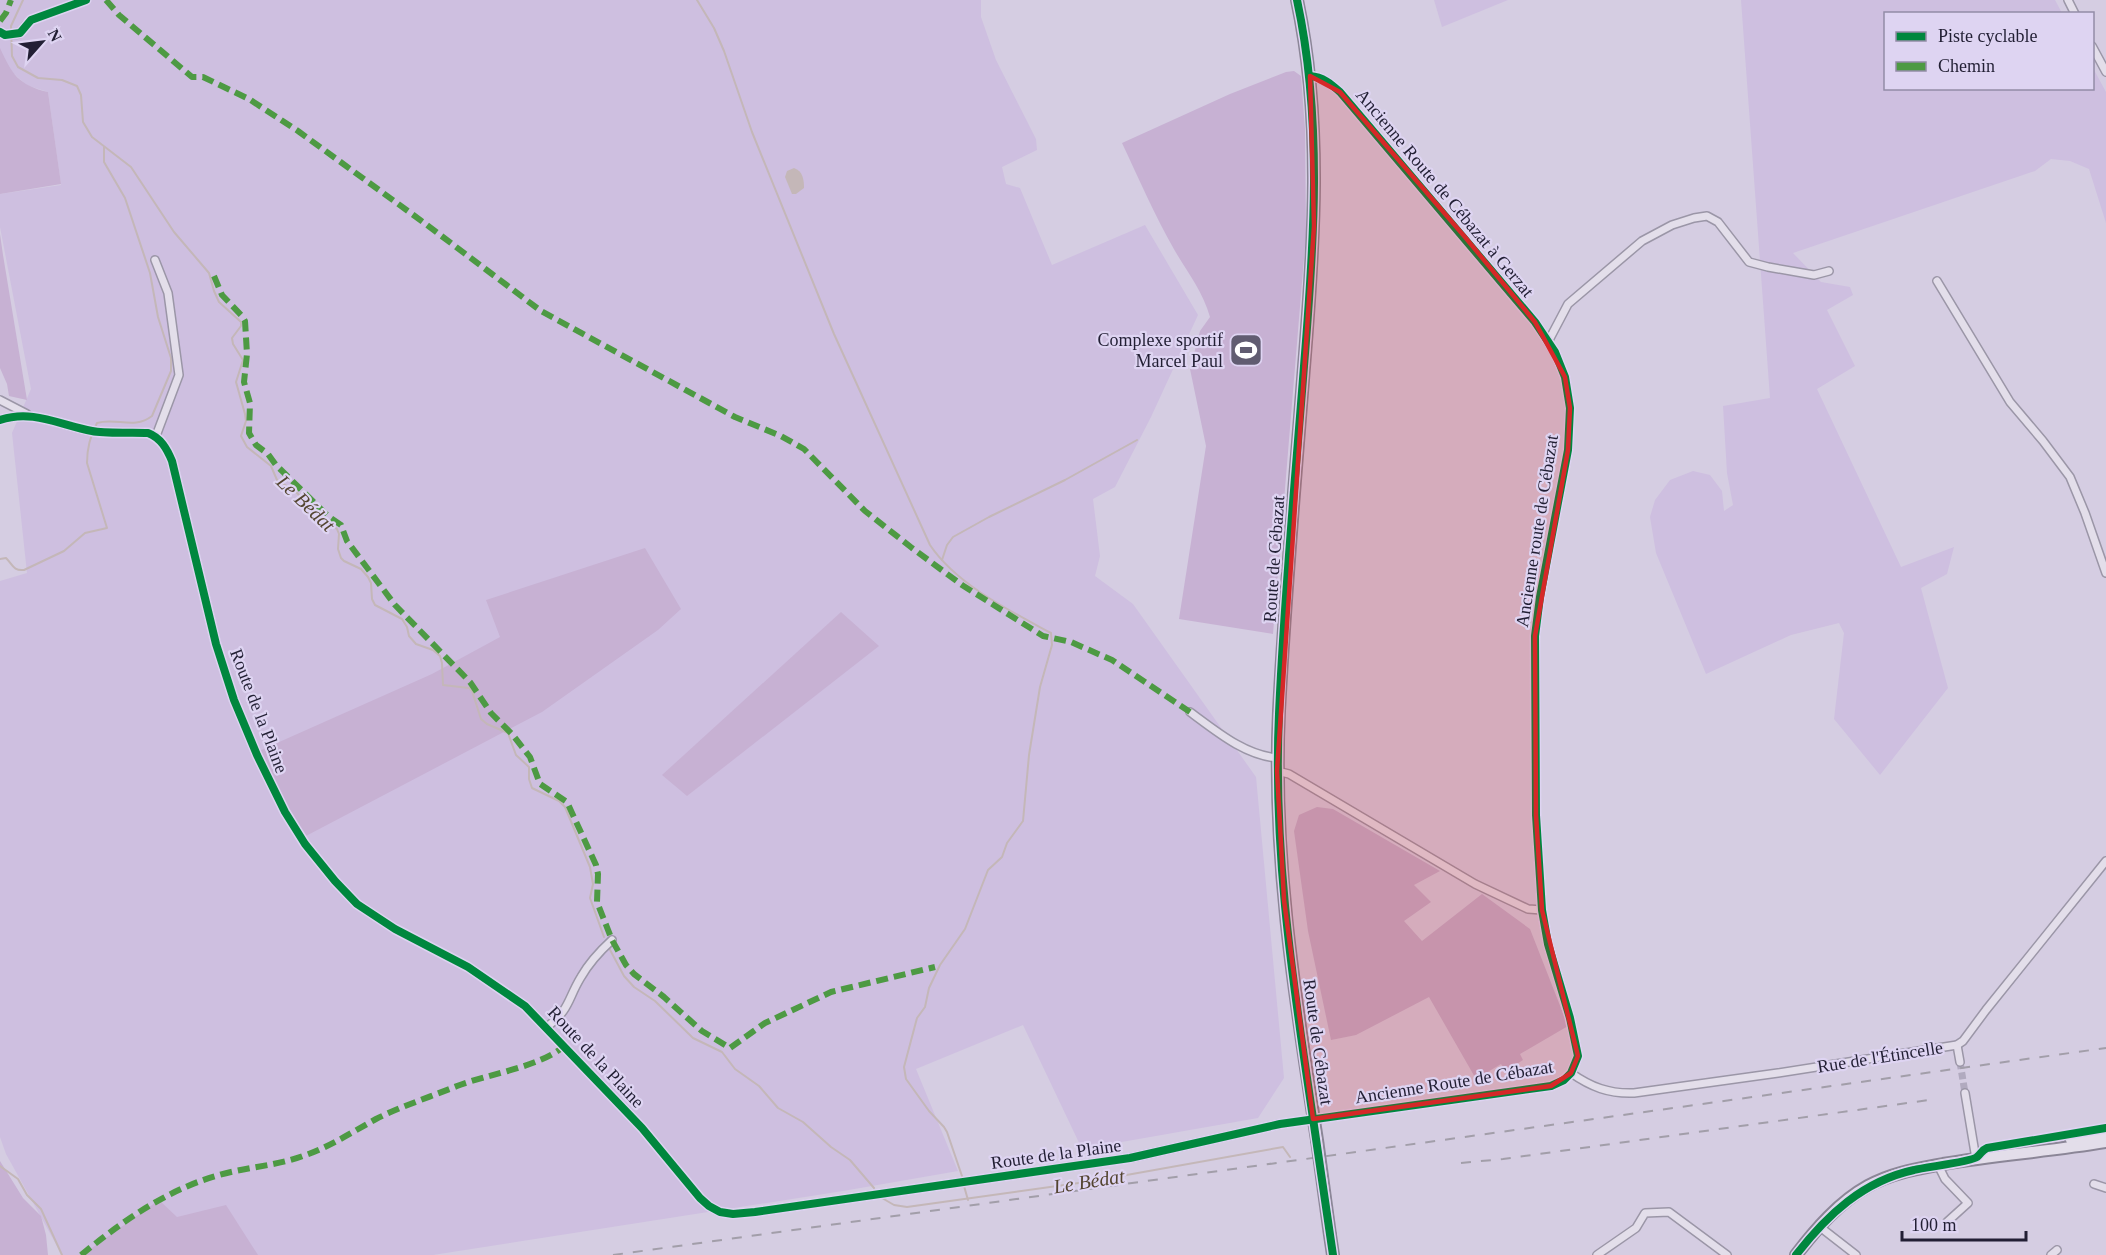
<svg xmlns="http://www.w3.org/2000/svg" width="2106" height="1255" viewBox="0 0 2106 1255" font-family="'Times New Roman',serif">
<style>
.farmland{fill:#cebfe0}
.green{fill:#c7b1d3}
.cemetery{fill:#c3b0cd}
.water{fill:#c4b7b8}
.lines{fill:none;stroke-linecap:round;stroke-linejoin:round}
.stream{stroke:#c4b7b8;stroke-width:2}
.street-tunnel{stroke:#b1aabf;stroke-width:7;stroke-dasharray:7 3.5;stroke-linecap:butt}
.street-casing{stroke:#9b96a7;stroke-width:10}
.secondary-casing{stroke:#8b8697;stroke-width:14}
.street{stroke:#e3deea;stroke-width:7}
.secondary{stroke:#e3deea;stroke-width:10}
.rail{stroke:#a29ea9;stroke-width:2;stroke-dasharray:10 10;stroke-linecap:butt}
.secondary-bridge-casing{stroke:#8b8697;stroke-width:14;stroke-linecap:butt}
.secondary-bridge{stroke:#e3deea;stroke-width:10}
.quiet{stroke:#4d9a43;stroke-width:6;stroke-dasharray:12 6;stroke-linecap:butt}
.cycleway-casing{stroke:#ded4f2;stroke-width:11}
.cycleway{stroke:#00873e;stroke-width:8}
.marked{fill:#d62828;fill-opacity:0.2;stroke:#d62828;stroke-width:4.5;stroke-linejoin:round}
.labels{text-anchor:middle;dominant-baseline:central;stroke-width:4.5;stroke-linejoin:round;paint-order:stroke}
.street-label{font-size:18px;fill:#221f34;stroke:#ded4f2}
.poi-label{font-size:18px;fill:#221f34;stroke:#ded4f2;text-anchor:end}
.water-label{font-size:20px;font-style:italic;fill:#534430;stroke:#ded4f2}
</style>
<rect width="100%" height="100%" fill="#d5cde2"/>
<g class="farmland">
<path d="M0 0H981V17L996 60 1036 139 1037 150 1002 167 1006 184 1020 188 1052 265 1145 225 1198 315 1151 417 1115 487 1093 499 1100 556 1095 576 1133 604 1256 777 1284 1078 1258 1118 1082 1149 1023 1025 916 1069 958 1171 843 1191 433 1255H62L6 1154 0 1137V581L27 573 12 433 31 389 0 227V194L61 185 48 92 26 85 9 69 0 55Z"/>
<path d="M1434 0H1508L1442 27Z"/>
<path d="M1741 0H2055L2062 13 1886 14V88H2092L2093 68 2106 92V223L2089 169 2070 161 2051 159 2035 171 1793 253 1821 282 1850 287 1853 295 1827 310 1855 366 1817 389 1901 567 1954 547 1947 574 1921 588 1948 688 1880 775 1834 719 1844 633 1839 623 1791 635 1706 674 1656 553 1650 517 1655 500 1670 480 1693 471 1710 475 1722 491 1724 511 1733 505 1727 473 1723 406 1770 398Z"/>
</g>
<g class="green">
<path d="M0 48C12 74 18 85 48 92L61 184 0 194Z"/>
<path d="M1294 71 1301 76 1305 129 1306 234 1273 634 1179 619 1206 446 1190 369 1200 331 1210 317C1203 292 1188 273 1175 251 1155 216 1139 179 1122 143L1230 94 1286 72Z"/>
<path d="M0 234 3 255 27 400 9 396 7 384 0 368Z"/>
<path d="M645 548 681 609 658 630 542 712 304 837 259 751 432 674 500 637 486 600Z"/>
<path d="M841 612 879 646 687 796 662 775Z"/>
<path d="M0 1161 23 1198 41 1216 46 1235 48 1255H0Z"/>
<path d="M159 1200 177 1217 226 1205 258 1255H82Z"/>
</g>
<path class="cemetery" d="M1317 807 1333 809 1440 871 1414 885 1431 902 1404 921 1422 941 1482 894 1530 929 1568 1026 1520 1054 1523 1060 1506 1071 1501 1064 1476 1079 1429 997 1356 1035 1331 1040 1308 931 1294 831 1299 815Z"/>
<path class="water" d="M794 168C803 171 804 180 804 188L796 194H792L785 177 787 171Z"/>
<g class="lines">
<g class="stream">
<path d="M23 0 11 26 12 56 18 67 38 78 62 80 77 86 81 95 83 122 92 137 131 167 174 232 209 273 214 291 219 302 241 322V326L232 338 233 344 243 360 236 382 245 414 246 421 241 436 247 447 271 466 277 480 295 491 321 517 337 529 339 534 338 549 341 558 344 561 361 569 368 577 371 583 372 599 375 605 402 619 407 627 409 636 416 644 433 650 440 656 442 663 443 685 469 688 472 691 481 719 487 724 508 733 516 755 529 767V779L532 788 559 801 565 807 590 867 593 884 590 898 604 937"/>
<path d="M697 0 714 28 724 51 752 132 834 334 930 545C956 584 1010 611 1051 633L1052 645 1040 687 1029 755 1023 821 1007 843 1002 857 988 870 965 929 940 965 929 988 925 1007 917 1018 904 1067 906 1079 929 1111 944 1127 947 1132 963 1179"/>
<path d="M0 559 6 558C13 565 13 571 24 570L64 551 85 533 107 528 87 463C87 447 90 436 97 423 116 417 134 430 152 416L171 371V358L158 317 150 273 125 198 104 162V147"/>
<path d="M942 560 947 545 953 537 989 517 1065 480 1137 440"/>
<path d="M608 946 624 976 634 987 655 1001 693 1038 722 1052 735 1069 759 1086 778 1108 803 1122 831 1147 850 1160 874 1188"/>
<path d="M0 1166 18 1179 27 1195 41 1209 62 1255"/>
<path d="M964 1186 968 1200"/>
<path d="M882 1198 894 1205 907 1207 1093 1181 1283 1147 1290 1157"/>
</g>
<path class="street-tunnel" d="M1960 1062 1965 1093"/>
<g class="street-casing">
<g id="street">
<path d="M2068 0 2075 14"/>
<path d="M0 32 5 35 19 34 26 25"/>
<path d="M2092 46 2106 72"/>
<path d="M155 260 168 293 179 375 156 436"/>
<path d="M1937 281 2010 402 2043 441 2070 477 2085 513 2106 573"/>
<path d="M1548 342 1568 304 1642 241 1672 225 1694 218 1707 216 1718 222 1749 262 1768 267 1814 275 1829 271"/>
<path d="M0 400 27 414"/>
<path d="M0 420C32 409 60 425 92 431 106 434 132 432 148 433 161 438 167 449 172 461L216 644 234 700 257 755 285 812 305 844 335 881 357 904 395 929 468 967 525 1006 642 1128 700 1198 709 1206 720 1212 733 1214 755 1212 1130 1158 1280 1124 1551 1086 1564 1080 1571 1073 1578 1056 1570 1018 1548 944 1542 910 1536 815 1535 636 1540 597 1568 450 1570 408 1565 377 1555 352 1535 322 1340 92C1331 84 1323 77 1310 76"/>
<path d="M1190 712C1216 731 1244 755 1277 758"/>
<path d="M1277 771 1289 774 1475 884 1528 909 1542 910"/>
<path d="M547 1027C571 1008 567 1000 581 977 589 963 600 951 612 940"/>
<path d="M1957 1045 1960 1062"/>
<path d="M1571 1073C1591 1087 1609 1094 1634 1093L1778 1073 1957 1045 1963 1041 1986 1010 2106 861"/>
<path d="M1965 1093 1976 1159"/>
<path d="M1938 1165 1945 1179 1968 1203 1947 1222"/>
<path d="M2094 1184 2106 1188"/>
<path d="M1820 1227 1856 1255"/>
<path d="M1597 1255 1636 1228 1645 1213 1669 1212 1727 1255"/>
<path d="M2051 1255 2057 1250"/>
</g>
</g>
<g class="secondary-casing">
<g id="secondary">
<path d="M1297 0C1323 121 1314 244 1304 367 1295 482 1285 596 1279 711 1272 856 1295 998 1317 1140"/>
<path d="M2071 1140 2106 1134"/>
<path d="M1330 1235 1333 1255"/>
<path d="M1796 1255C1816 1229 1839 1202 1868 1186 1891 1173 1917 1169 1943 1164 1997 1155 2052 1151 2106 1142"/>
</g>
</g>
<use href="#street" class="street"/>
<use href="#secondary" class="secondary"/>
<g class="rail">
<path d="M1461 1163 1503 1159 1936 1099"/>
<path d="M613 1255 2106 1048"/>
</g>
<g class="secondary-bridge-casing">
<path id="secondary-bridge" d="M1317 1140 1330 1235"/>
</g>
<use href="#secondary-bridge" class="secondary-bridge"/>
<g class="quiet">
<path d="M106 0 119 15 192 77H203L249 99 298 131 423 222 541 311 735 417 781 436 804 449 865 511 912 548 962 585 1043 636 1071 642 1112 660 1190 712"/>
<path d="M0 21 6 13 11 0"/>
<path d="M214 276 222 295 242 316 245 321 247 354 244 382 250 403 249 433 256 445 268 454 276 465 328 516 341 525 347 541 395 605 470 682 491 713 512 734 530 757 540 784 567 802 596 865 598 874 597 902 612 940 626 965 634 974 664 997 702 1031 730 1048 765 1023 831 992 935 967"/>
<path d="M81 1255C123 1221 166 1190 219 1175 247 1167 276 1166 303 1156 330 1147 352 1132 376 1119 402 1106 430 1097 457 1086 488 1074 539 1067 563 1047"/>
</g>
<g class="cycleway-casing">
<g id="cycleway">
<path d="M1297 0C1323 121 1314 244 1304 366 1295 482 1284 598 1279 714 1273 843 1291 971 1310 1098 1318 1150 1325 1203 1333 1255"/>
<path d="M0 32 5 35 20 33 31 20 86 0"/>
<path d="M0 420C32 409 60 425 92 431 106 434 132 432 148 433 161 438 167 449 172 461L216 644 234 700 257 755 285 812 305 844 335 881 357 904 395 929 468 967 525 1006 642 1128 700 1198 709 1206 720 1212 733 1214 755 1212 1130 1158 1280 1124 1551 1086 1564 1080 1571 1073 1578 1056 1570 1018 1548 944 1542 910 1536 815 1535 636 1540 597 1568 450 1570 408 1565 377 1555 352 1535 322 1340 92C1331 84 1323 77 1310 76"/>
<path d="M1796 1255C1827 1215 1863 1181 1914 1170 1925 1167 1971 1162 1977 1157 1981 1154 1982 1150 1987 1148L2106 1128"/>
</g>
</g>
<use href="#cycleway" class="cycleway"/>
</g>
<path class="marked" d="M1310 76 1340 92 1465 237 1535 322 1565 377 1570 408 1568 450 1535 636 1536 815 1542 910 1578 1056 1571 1073 1551 1086 1313 1119 1284 900 1277 771 1314 226Z"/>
<defs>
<g id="stadium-square" transform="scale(1.725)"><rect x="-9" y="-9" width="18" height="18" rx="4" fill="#615c71" stroke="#ded4f2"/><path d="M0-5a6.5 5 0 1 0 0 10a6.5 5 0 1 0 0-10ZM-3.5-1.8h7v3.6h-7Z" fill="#fff"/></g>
</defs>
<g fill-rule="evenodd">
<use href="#stadium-square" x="1246" y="350"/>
</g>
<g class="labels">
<g class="street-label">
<text transform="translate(1445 193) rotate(50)">Ancienne Route de Cébazat à Gerzat</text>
<text transform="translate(1537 531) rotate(-81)">Ancienne route de Cébazat</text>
<text transform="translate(1274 559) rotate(-86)">Route de Cébazat</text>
<text transform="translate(259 711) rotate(69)">Route de la Plaine</text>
<text transform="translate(1318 1042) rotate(82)">Route de Cébazat</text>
<text transform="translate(596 1057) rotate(47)">Route de la Plaine</text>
<text transform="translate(1880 1057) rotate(-9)">Rue de l'Étincelle</text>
<text transform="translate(1454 1082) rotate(-9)">Ancienne Route de Cébazat</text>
<text transform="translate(1056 1154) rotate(-8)">Route de la Plaine</text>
</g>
<g class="poi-label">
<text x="1223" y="340">Complexe sportif<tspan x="1223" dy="21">Marcel Paul</tspan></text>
</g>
<g class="water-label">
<text transform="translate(306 503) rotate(44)">Le Bédat</text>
<text transform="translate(1089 1181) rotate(-9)">Le Bédat</text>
</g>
</g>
<rect x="1884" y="12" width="210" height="78" fill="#ded4f2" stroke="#938ca6" stroke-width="1.5"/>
<rect x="1896" y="32" width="30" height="9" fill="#00873e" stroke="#938ca6" stroke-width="1.5"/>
<text x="1938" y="42" font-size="18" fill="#221f34">Piste cyclable</text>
<rect x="1896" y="62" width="30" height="9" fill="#4d9a43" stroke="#938ca6" stroke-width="1.5"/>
<text x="1938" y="72" font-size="18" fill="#221f34">Chemin</text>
<g transform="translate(42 42) rotate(62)" stroke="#ded4f2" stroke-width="4.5" paint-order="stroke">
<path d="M0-4.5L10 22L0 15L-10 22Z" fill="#221f34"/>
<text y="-9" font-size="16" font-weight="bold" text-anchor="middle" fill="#221f34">N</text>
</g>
<path d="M1902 1231v9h124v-9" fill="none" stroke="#221f34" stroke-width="3"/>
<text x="1911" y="1231" font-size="18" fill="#221f34" stroke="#ded4f2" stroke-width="4.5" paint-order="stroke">100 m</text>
</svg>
